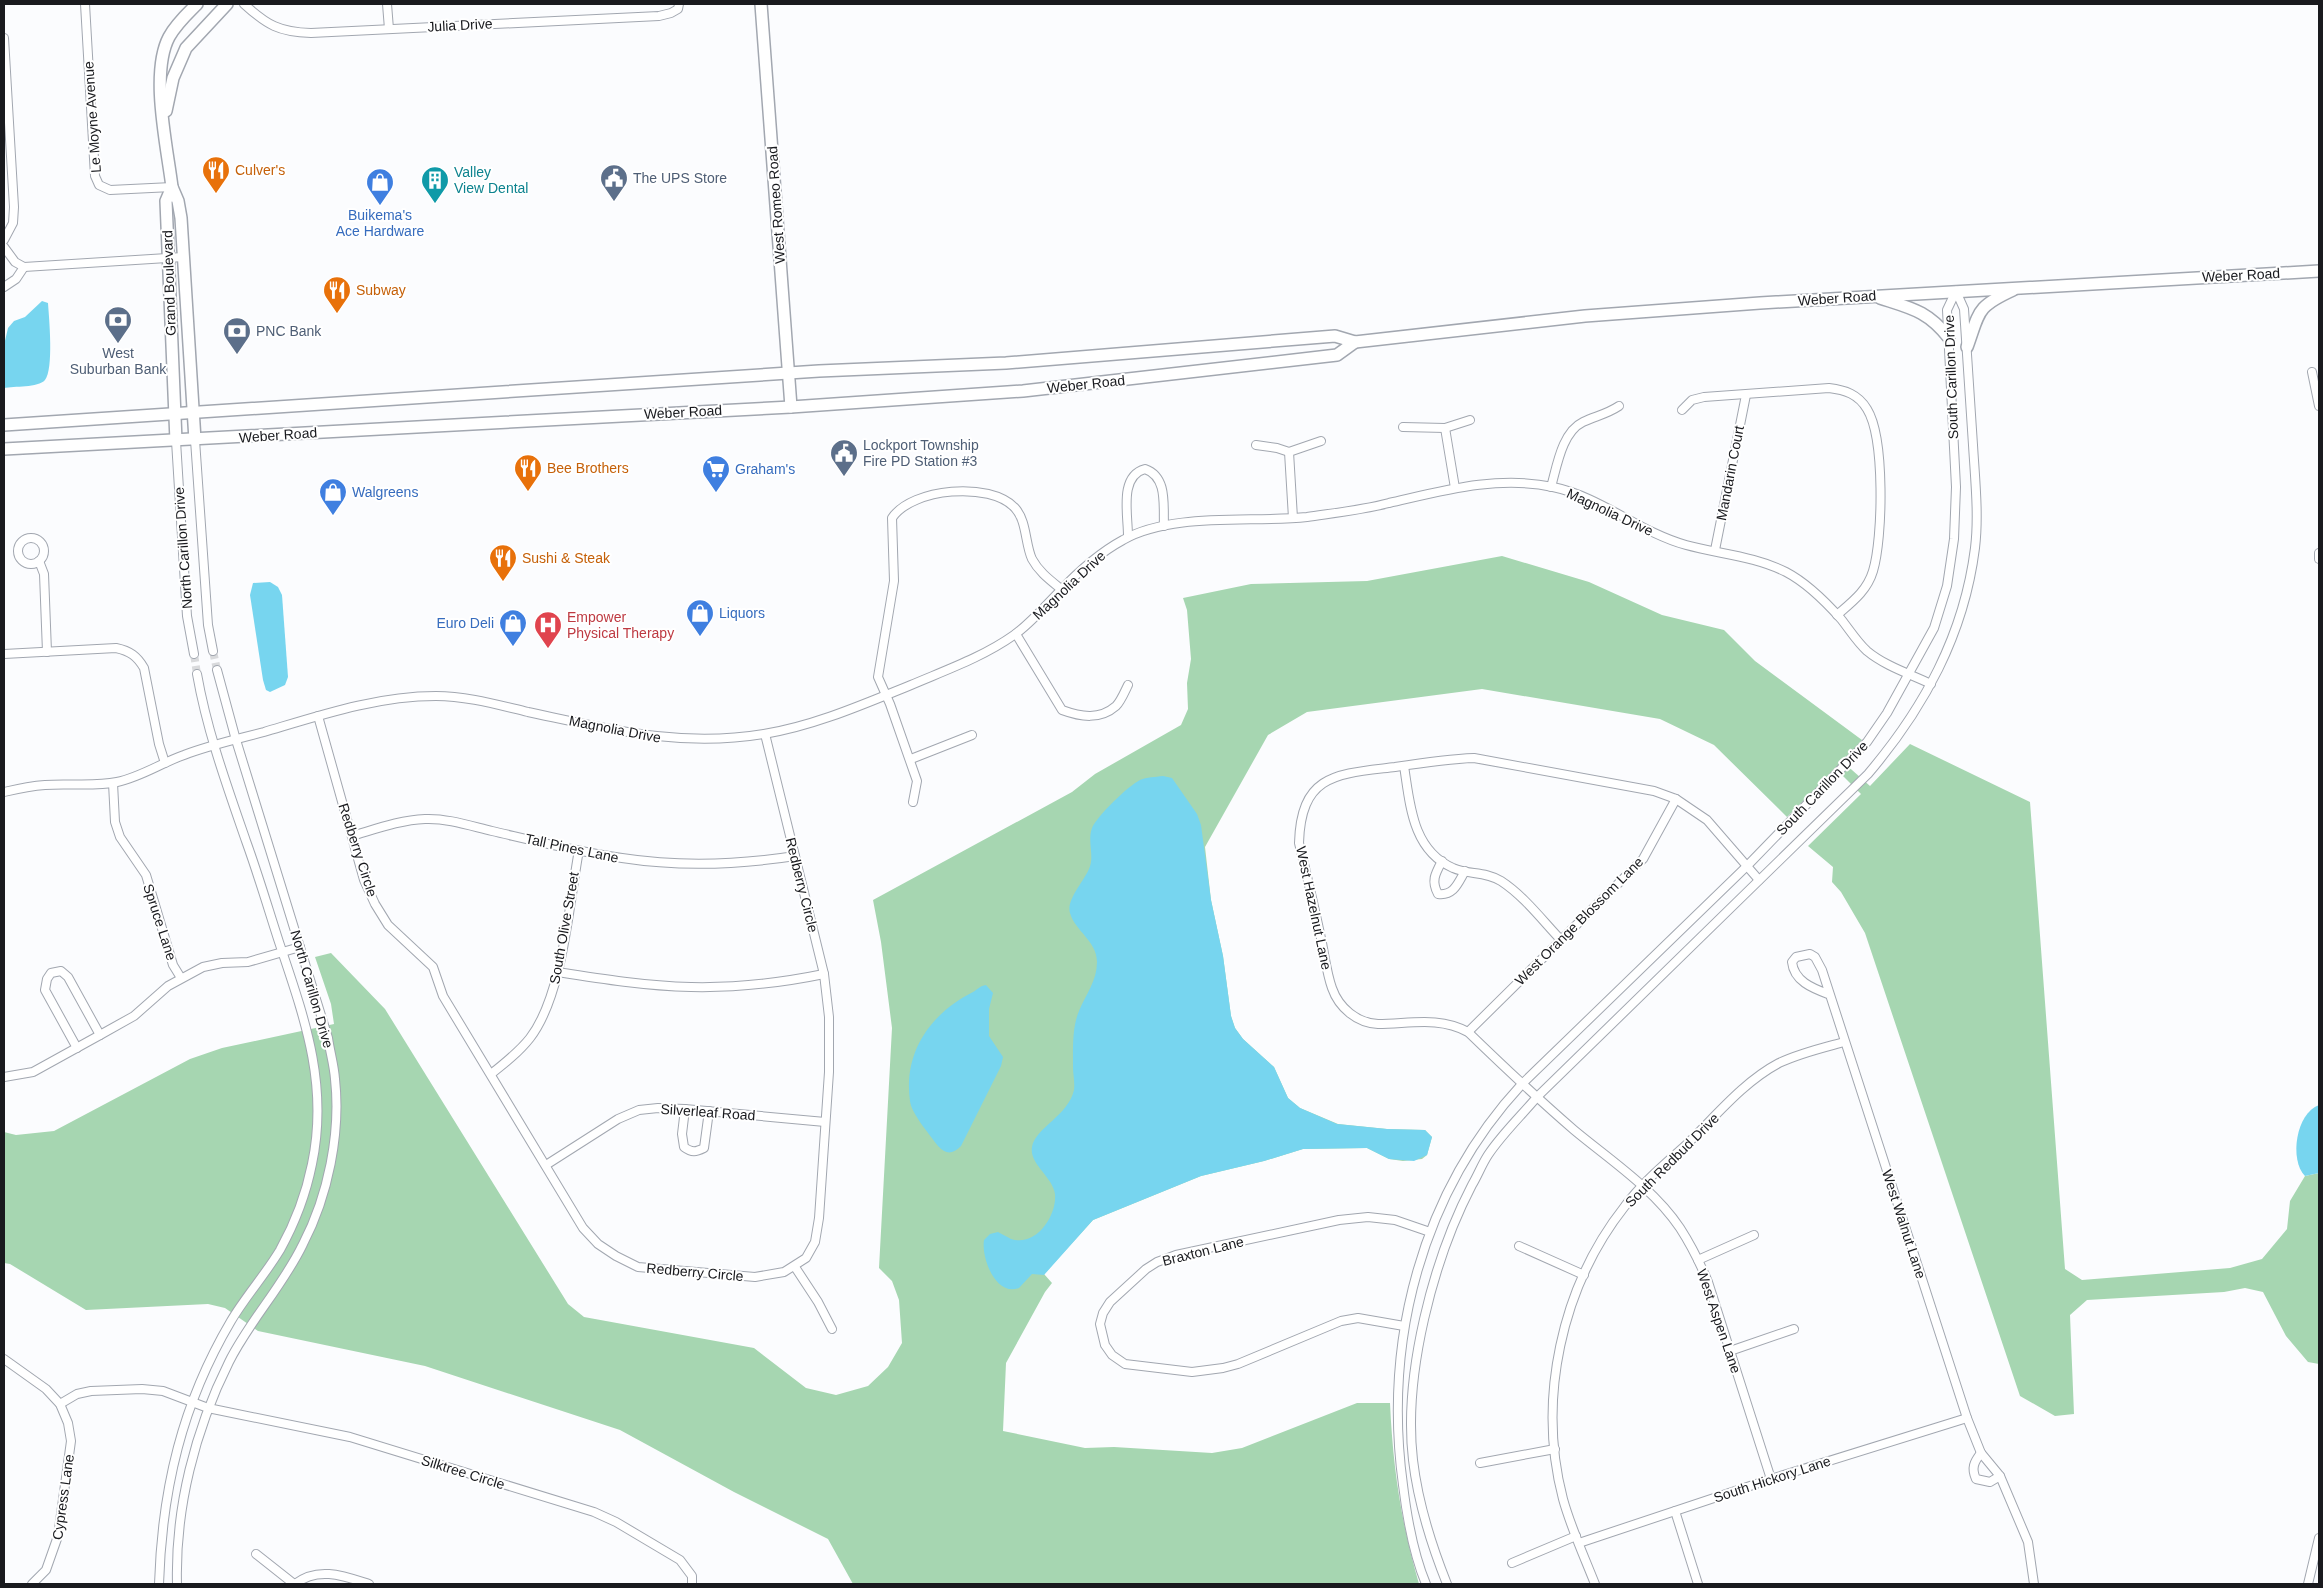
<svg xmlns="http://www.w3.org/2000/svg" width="2323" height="1588" viewBox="0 0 2323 1588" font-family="Arial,sans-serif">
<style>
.green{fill:#a6d6b1}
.water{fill:#77d5ef}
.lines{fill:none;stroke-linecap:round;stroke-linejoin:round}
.street-tunnel{stroke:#d9dadc;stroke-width:8;stroke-dasharray:8 4;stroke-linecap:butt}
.street-casing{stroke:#a2a7b0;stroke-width:10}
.secondary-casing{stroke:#a2a7b0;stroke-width:14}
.street{stroke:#fff;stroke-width:8}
.secondary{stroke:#fff;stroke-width:11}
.labels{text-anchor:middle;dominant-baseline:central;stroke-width:4;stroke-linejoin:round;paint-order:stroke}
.street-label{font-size:14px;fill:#191a1e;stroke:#fff}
.food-label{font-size:14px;fill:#c56008;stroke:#fff;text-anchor:start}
.culture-label{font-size:14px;fill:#0d838f;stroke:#fff;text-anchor:start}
.service-label{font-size:14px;fill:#4e5e75;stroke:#fff;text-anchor:start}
.shop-label{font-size:14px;fill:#366cbe;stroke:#fff;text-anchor:start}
.health-label{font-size:14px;fill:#be3a42;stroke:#fff;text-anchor:start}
</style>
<rect width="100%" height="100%" fill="#fbfcfe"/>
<path class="green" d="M1502 556 1589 582 1662 615 1724 630 1755 661 1862 740 1843 762 1870 786 1910 744 2030 802 2065 1269 2082 1280 2230 1268 2262 1259 2287 1229 2290 1201 2305 1176 2319 1173V1364L2308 1362 2286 1336 2263 1292 2245 1288 2224 1292 2087 1300 2070 1315 2074 1414 2055 1416 2020 1396 1865 933 1841 892 1832 882 1833 867 1808 846 1861 794 1836 769 1787 817 1714 745 1660 719 1482 689 1307 712 1268 735 1205 847 1211 900 1223 956 1231 1016 1235 1028 1243 1039 1274 1067 1288 1098 1300 1108 1338 1124 1387 1129 1425 1130 1432 1137 1427 1155 1422 1159 1403 1161 1389 1159 1367 1148 1303 1149 1264 1161 1201 1176 1093 1220 1044 1274 1052 1283 1045 1292 1006 1363 1003 1431 1085 1448 1114 1447 1212 1453 1242 1448 1357 1403H1390C1393 1469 1401 1521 1419 1584H853L828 1539 734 1492 620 1430 425 1366 258 1331 225 1308 208 1304 86 1310 10 1264 4 1263V1132L16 1135 54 1131 190 1059 222 1048 334 1024 331 1004 315 957 331 953 385 1009 568 1304 584 1317 754 1348 806 1388 836 1395 868 1386 888 1367 902 1343 899 1300 892 1281 879 1268 892 1028 881 942 873 900 1072 792 1095 774 1181 725 1188 709 1187 683 1191 659 1187 610 1183 598 1251 584 1367 581Z"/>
<g class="water">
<path d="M42 301 48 303C49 318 54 369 45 380 38 388 14 386 4 388V345L8 328 14 321 25 317Z"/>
<path d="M270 582 278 587 282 595 288 677 285 685 270 692 266 690 263 680 250 595 253 583Z"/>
<path d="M1163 776 1172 778 1197 814 1201 825 1211 900 1223 956 1231 1016 1235 1028 1243 1039 1274 1067 1288 1098 1300 1108 1337 1124 1387 1129 1425 1130 1432 1137 1427 1155 1414 1161 1389 1159 1367 1148 1303 1149 1264 1161 1201 1176 1093 1220 1044 1275 1032 1274 1019 1288C996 1297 981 1258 984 1240L990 1234 998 1232C1002 1234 1007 1237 1011 1239 1036 1247 1057 1216 1055 1194 1053 1177 1029 1164 1032 1147 1035 1128 1068 1116 1074 1090 1075 1082 1073 1075 1073 1067 1073 1050 1072 1027 1079 1011 1086 994 1097 981 1097 962 1097 941 1075 931 1070 913 1066 900 1084 881 1089 869 1095 856 1087 842 1092 828 1097 816 1128 786 1140 780 1147 777 1155 777 1163 776Z"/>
<path d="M986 985 993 993 989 1009V1036L1003 1057 1001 1066 961 1146C953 1154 946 1155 938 1146 930 1135 911 1113 910 1101 903 1052 931 1013 973 992 978 989 980 986 986 985Z"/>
<path d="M2319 1105V1173L2305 1176C2289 1160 2296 1113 2319 1105Z"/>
</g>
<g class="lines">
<g class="street-tunnel">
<path d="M213 651 217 670"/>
<path d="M194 654 197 674"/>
</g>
<g class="street-casing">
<g id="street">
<path d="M85 4 95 176 99 185 110 190 172 187"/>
<path d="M244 4C267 25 279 32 311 33L659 16 671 13 678 9 679 4"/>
<path d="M387 4 389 29"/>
<path d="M4 38 14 207 13 223 4 240"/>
<path d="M4 247 15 262 24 267 16 279 4 287"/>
<path d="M24 267 183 257"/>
<path d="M2312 372 2319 406"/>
<path d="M1682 410 1692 400 1704 397 1829 388C1845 390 1858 394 1867 409 1885 438 1883 538 1873 571 1867 591 1852 602 1837 615"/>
<path d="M1403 427 1445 428 1470 420"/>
<path d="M1445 428 1455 488"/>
<path d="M195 440 208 625 213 651"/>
<path d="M176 441 187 616 194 654"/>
<path d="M1256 445 1277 448 1289 452 1321 441"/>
<path d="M1289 452 1293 518"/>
<path d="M1551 487C1557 466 1562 432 1583 422 1596 416 1607 414 1619 406"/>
<path d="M1128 536C1128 514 1119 476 1145 469 1168 477 1163 506 1164 526"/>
<circle cx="31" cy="551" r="13"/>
<path d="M1715 550 1746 395"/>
<path d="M2319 553V559"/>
<path d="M39 561 44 574 47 652"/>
<path d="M1016 634 1062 710C1081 717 1100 720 1116 706 1121 701 1125 691 1128 685"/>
<path d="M4 654 116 648C130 651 137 656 144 668L159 744 165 763"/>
<path d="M318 716 364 880 375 904 388 925 433 967 443 996 583 1228 598 1244 616 1256 638 1267 755 1277 784 1272 806 1258 815 1242 819 1218 829 1072V1017L824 974 765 734"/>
<path d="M911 759 972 735"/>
<path d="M1404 766C1410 804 1412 850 1453 868 1468 875 1485 871 1501 881 1524 896 1542 920 1561 940"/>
<path d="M113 783 115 822 120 837 146 875 173 965 181 978"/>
<path d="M4 792C17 789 31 786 45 785 68 783 94 787 117 782 141 777 161 763 184 755 210 745 238 739 264 732 321 715 377 696 436 696 467 696 498 705 528 712 609 729 680 748 764 734 814 726 864 704 911 685 946 670 983 657 1014 635 1031 623 1044 607 1059 592 1078 572 1099 553 1123 540 1172 512 1251 523 1307 517 1334 513 1362 510 1389 503 1442 491 1497 475 1553 487 1601 497 1639 532 1686 545 1719 554 1754 556 1786 572 1807 583 1825 601 1841 619 1849 629 1857 642 1867 651 1885 666 1910 674 1931 684"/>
<path d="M913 802 917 781 890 704 878 677 894 581 892 518C912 488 990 481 1015 508 1027 521 1025 544 1032 559 1039 572 1050 580 1061 589"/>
<path d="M352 836C376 829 400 820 425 819 447 818 471 826 492 831 535 841 578 852 622 858 680 867 737 865 795 856"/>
<path d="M1442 861C1435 874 1431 881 1438 894 1454 896 1458 883 1465 871"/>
<path d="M1759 880 1707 820 1676 799 1654 791 1474 758C1447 759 1421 763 1395 767 1338 774 1301 773 1299 843 1307 876 1315 910 1322 943 1325 958 1327 974 1332 988 1339 1008 1357 1023 1378 1024 1409 1024 1439 1016 1468 1032 1502 1065 1537 1098 1574 1130 1610 1160 1653 1188 1680 1228 1691 1245 1700 1263 1708 1282L1771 1479"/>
<path d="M558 972C602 979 646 986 691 987 735 988 780 983 824 974"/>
<path d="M1828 994C1812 988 1794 981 1792 962L1796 957 1810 954 1815 957 1822 970 1967 1418 1981 1453 2000 1476 2028 1542 2034 1584"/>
<path d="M1468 1032 1643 859 1676 799"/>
<path d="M77 1048 45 990 47 979 51 973 61 971 68 977 100 1035"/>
<path d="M491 1074C505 1063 519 1052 530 1038 563 995 569 904 579 850"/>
<path d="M4 1077 33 1072 100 1035 134 1016 168 986 203 967 222 963 248 962 300 947"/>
<path d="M685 1109 682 1134 684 1147C692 1153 696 1152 704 1148L709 1111"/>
<path d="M546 1165 618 1119 639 1110 658 1108 685 1109 825 1122"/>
<path d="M1519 1246 1584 1275"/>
<path d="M1698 1260 1754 1235"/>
<path d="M795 1267 818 1302 832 1329"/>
<path d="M1404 1326 1358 1318 1341 1321 1238 1364 1223 1368 1192 1372 1125 1364 1112 1355 1105 1345 1100 1324 1103 1313 1110 1302 1146 1269 1157 1262 1176 1255 1339 1220 1368 1217 1395 1220 1430 1232"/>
<path d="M1730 1351 1794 1329"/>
<path d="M4 1359 46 1389 60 1404 68 1423 71 1441 58 1536 46 1570 32 1584"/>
<path d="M60 1404 77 1394 91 1391 142 1389 163 1391 208 1408 350 1437 594 1512 616 1522 680 1560 692 1576V1584"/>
<path d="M1981 1453C1974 1462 1971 1468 1976 1479L1990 1482 2000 1476"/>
<path d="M1480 1463 1555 1449"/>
<path d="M1675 1511 1698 1584"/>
<path d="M1579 1543 1771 1479 1967 1418"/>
<path d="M256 1554 294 1584"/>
<path d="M1512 1563 1576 1536"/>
<path d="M159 1584C162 1489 182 1404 231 1321 245 1297 265 1275 280 1250 295 1223 306 1194 312 1164 329 1084 304 1017 279 942 268 908 258 874 246 841 227 786 207 731 197 674"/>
<path d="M177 1584C175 1508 195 1430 229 1362 250 1320 283 1286 303 1244 328 1196 341 1133 335 1079 334 1065 330 1052 328 1038L236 740 217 670"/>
<path d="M295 1584C318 1566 344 1576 369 1584"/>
<path d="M1426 1584C1413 1553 1407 1518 1403 1485 1383 1340 1422 1192 1522 1084L1747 866 1867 742 1887 713 1934 628 1947 586 1954 539 1956 487 1947 310 1956 291"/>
<path d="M1447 1584C1431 1544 1418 1503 1413 1460 1403 1375 1433 1260 1472 1185 1478 1175 1482 1164 1488 1155 1502 1134 1521 1116 1537 1097L1868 774C1924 708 1964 635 1975 548 1979 515 1975 479 1973 445 1970 400 1967 354 1964 309L1956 291"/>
<path d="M1595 1584C1584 1556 1571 1528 1563 1499 1537 1400 1561 1287 1625 1206 1642 1183 1664 1165 1686 1145 1715 1117 1743 1082 1779 1063 1800 1053 1822 1048 1844 1042"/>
<path d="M2308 1584 2319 1538"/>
</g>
</g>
<g class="secondary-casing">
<g id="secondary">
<path d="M761 4 791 407"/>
<path d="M166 111 173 78 186 48 227 4"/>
<path d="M172 187 166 201 176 441"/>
<path d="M1880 298C1911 308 1928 311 1949 338"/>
<path d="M1967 347C1980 311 1976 307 2013 290"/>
<path d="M4 425 819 371 1006 363 1335 336 1355 342 1585 316 1760 303 2319 271"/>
<path d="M195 440 181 218 178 201 172 187C167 146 150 73 169 37 176 24 187 14 197 4"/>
<path d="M4 449 791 407 1023 391 1337 355 1355 342"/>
</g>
</g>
<use href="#street" class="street"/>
<use href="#secondary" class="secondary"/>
</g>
<defs>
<g id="restaurant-pin" transform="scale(1.4375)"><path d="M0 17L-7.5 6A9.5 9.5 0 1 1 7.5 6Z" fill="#e8710a" stroke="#fff"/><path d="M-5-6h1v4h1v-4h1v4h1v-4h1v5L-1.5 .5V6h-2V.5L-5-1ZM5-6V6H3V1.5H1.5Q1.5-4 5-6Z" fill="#fff"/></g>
<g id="civic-pin" transform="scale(1.4375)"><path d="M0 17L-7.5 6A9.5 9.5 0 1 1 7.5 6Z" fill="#5c6f8a" stroke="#fff"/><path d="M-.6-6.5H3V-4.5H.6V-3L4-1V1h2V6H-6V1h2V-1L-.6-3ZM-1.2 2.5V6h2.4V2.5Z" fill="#fff"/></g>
<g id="building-pin" transform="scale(1.4375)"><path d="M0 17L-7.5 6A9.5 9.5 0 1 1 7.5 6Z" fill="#0f9aa8" stroke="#fff"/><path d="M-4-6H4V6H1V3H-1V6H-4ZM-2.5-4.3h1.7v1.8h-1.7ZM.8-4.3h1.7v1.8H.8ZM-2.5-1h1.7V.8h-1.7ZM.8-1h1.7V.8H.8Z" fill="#fff"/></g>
<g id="shop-pin" transform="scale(1.4375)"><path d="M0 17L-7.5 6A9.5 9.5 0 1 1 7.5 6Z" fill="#3f7fe0" stroke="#fff"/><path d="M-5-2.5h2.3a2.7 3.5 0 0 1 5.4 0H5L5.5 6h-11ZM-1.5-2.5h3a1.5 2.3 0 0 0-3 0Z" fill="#fff"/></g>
<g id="bank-pin" transform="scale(1.4375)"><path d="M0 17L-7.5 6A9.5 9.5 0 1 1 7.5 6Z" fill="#5c6f8a" stroke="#fff"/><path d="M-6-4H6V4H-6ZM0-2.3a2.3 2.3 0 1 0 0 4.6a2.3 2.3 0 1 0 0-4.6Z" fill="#fff"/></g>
<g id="supermarket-pin" transform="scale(1.4375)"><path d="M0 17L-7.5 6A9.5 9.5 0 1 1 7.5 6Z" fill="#3f7fe0" stroke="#fff"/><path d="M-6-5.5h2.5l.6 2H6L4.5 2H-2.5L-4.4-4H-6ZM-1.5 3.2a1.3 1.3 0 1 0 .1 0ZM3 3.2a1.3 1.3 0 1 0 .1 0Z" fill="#fff"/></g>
<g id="hospital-pin" transform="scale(1.4375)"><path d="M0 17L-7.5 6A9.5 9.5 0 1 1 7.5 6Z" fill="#e0444e" stroke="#fff"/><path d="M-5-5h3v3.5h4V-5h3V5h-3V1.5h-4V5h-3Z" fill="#fff"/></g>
</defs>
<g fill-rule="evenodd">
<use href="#restaurant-pin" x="216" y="170"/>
<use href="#civic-pin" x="614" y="178"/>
<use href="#building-pin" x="435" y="180"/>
<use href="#shop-pin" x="380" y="182"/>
<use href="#restaurant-pin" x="337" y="290"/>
<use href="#bank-pin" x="118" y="320"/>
<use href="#bank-pin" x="237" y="331"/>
<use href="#civic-pin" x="844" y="453"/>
<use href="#restaurant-pin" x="528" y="468"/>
<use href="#supermarket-pin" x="716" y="469"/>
<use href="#shop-pin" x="333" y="492"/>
<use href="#restaurant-pin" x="503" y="558"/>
<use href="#shop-pin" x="700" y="613"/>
<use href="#shop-pin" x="513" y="623"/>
<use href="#hospital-pin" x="548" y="625"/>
</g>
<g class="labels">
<g class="street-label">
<text transform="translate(460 25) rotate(-3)">Julia Drive</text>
<text transform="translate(92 117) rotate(-94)">Le Moyne Avenue</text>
<text transform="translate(776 205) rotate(-94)">West Romeo Road</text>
<text transform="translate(2241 275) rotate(-3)">Weber Road</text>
<text transform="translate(169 283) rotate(-92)">Grand Boulevard</text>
<text transform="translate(1837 298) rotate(-4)">Weber Road</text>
<text transform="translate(1951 377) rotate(-92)">South Carillon Drive</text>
<text transform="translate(1086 384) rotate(-6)">Weber Road</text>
<text transform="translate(683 412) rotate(-3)">Weber Road</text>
<text transform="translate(278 435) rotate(-4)">Weber Road</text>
<text transform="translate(1730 473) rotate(-79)">Mandarin Court</text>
<text transform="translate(1610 512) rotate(25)">Magnolia Drive</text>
<text transform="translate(183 548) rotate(-94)">North Carillon Drive</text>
<text transform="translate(1069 585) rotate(-43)">Magnolia Drive</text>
<text transform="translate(615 729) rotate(11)">Magnolia Drive</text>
<text transform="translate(1822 788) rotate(-46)">South Carillon Drive</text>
<text transform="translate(572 848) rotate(12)">Tall Pines Lane</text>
<text transform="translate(358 850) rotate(72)">Redberry Circle</text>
<text transform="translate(802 885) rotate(76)">Redberry Circle</text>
<text transform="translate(1314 908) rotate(78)">West Hazelnut Lane</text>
<text transform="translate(1579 921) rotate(-45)">West Orange Blossom Lane</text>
<text transform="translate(160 922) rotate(72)">Spruce Lane</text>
<text transform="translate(564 928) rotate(-80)">South Olive Street</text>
<text transform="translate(312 989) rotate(74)">North Carillon Drive</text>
<text transform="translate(708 1112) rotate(4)">Silverleaf Road</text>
<text transform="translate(1672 1160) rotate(-45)">South Redbud Drive</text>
<text transform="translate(1904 1224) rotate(72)">West Walnut Lane</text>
<text transform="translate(1203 1251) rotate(-14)">Braxton Lane</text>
<text transform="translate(695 1272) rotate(5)">Redberry Circle</text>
<text transform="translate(1719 1321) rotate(71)">West Aspen Lane</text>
<text transform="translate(463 1472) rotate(17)">Silktree Circle</text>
<text transform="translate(1772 1479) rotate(-18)">South Hickory Lane</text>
<text transform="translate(63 1497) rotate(-82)">Cypress Lane</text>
</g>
<g class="food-label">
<text x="235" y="170">Culver's</text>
<text x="356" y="290">Subway</text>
<text x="547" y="468">Bee Brothers</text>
<text x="522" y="558">Sushi &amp; Steak</text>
</g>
<g class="culture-label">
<text x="454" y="172">Valley<tspan x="454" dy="16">View Dental</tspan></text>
</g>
<g class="service-label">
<text x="633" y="178">The UPS Store</text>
<text x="256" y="331">PNC Bank</text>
<text x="118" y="353" text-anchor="middle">West<tspan x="118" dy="16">Suburban Bank</tspan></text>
<text x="863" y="445">Lockport Township<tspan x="863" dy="16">Fire PD Station #3</tspan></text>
</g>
<g class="shop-label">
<text x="380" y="215" text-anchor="middle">Buikema's<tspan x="380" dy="16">Ace Hardware</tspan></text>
<text x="735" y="469">Graham's</text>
<text x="352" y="492">Walgreens</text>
<text x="719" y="613">Liquors</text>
<text x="494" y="623" text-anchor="end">Euro Deli</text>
</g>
<g class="health-label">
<text x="567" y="617">Empower<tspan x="567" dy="16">Physical Therapy</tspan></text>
</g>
</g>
<rect width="2323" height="1588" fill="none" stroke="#191a1e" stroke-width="10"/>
</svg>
